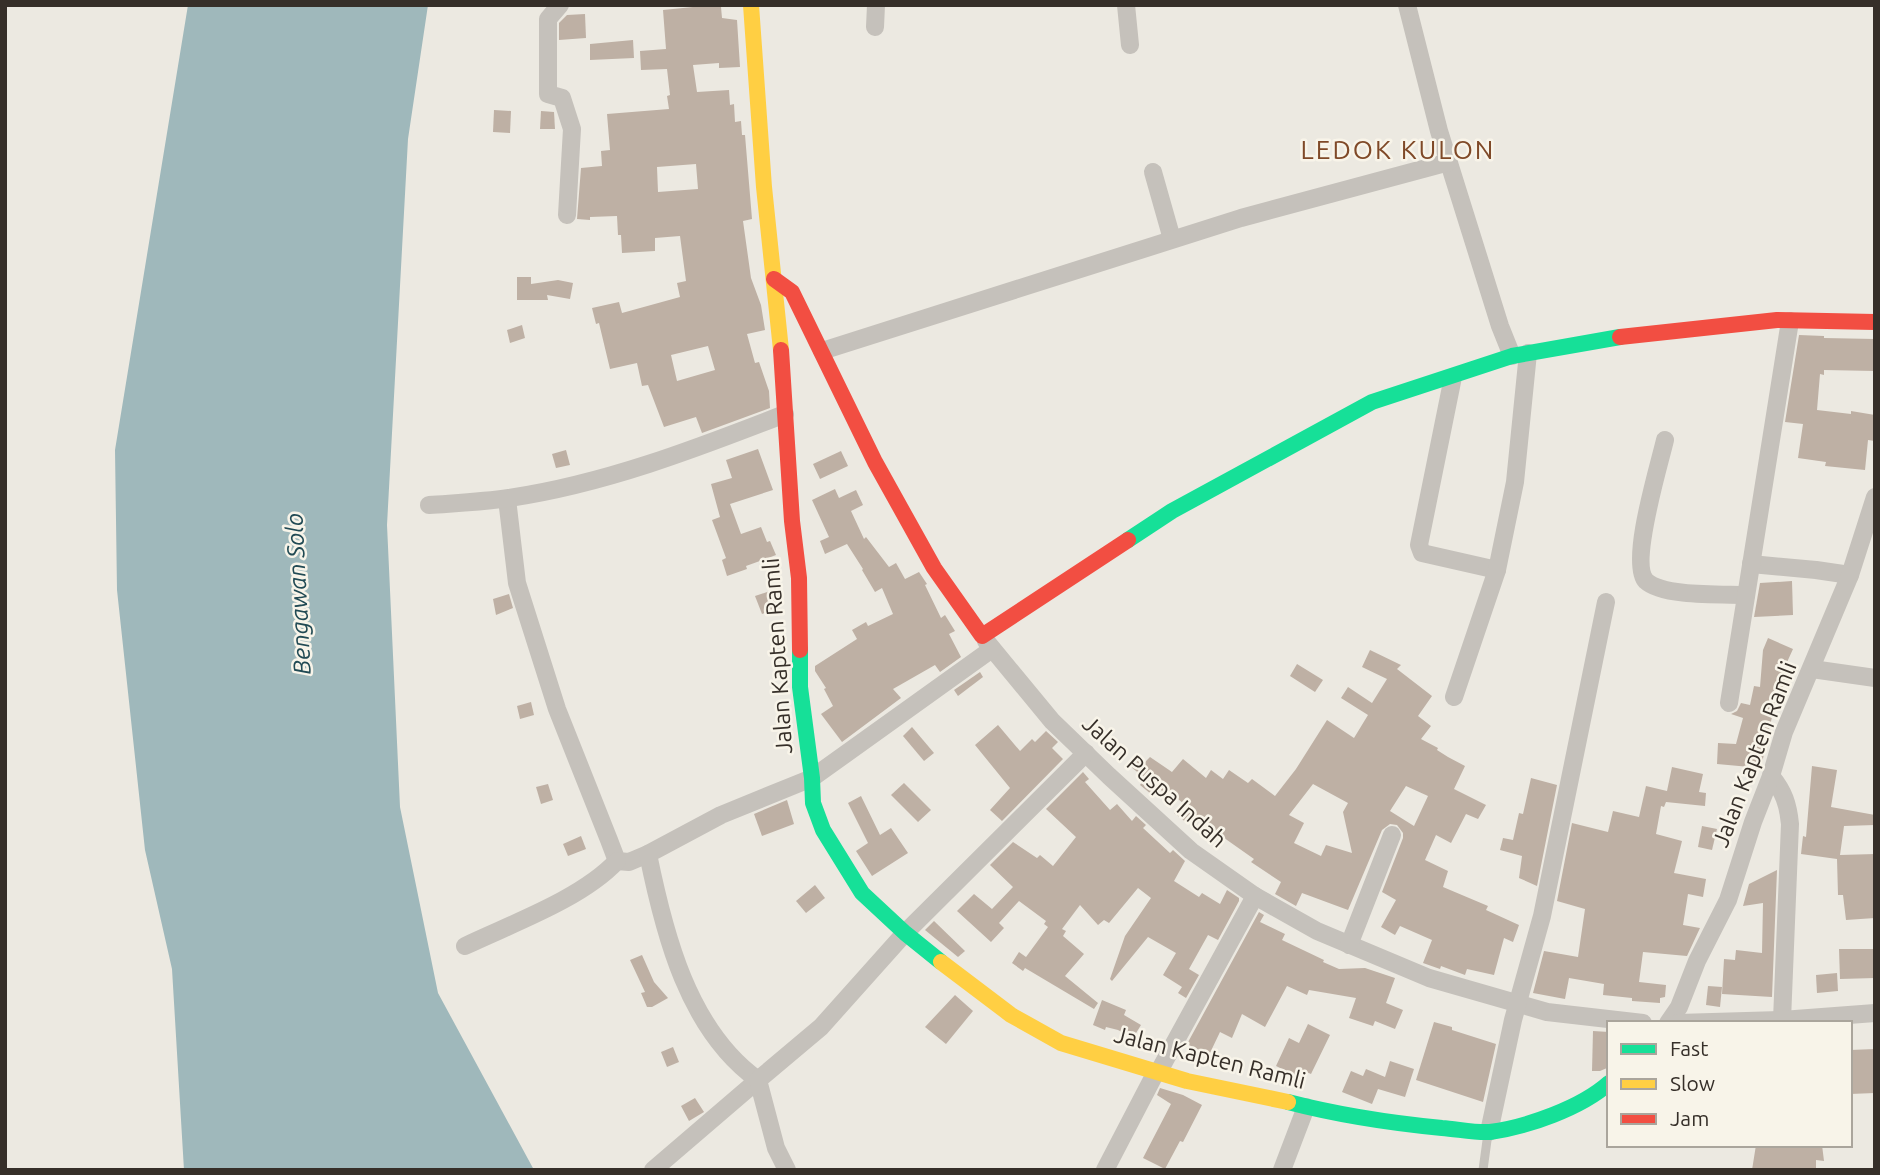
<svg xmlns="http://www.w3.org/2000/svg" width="1880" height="1175" viewBox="0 0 1880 1175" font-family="Ubuntu,sans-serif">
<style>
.water{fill:#9fb8bb}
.building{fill:#beb0a4;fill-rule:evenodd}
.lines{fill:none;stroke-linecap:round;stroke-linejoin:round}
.lane{stroke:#c5c1bb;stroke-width:9}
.street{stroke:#c5c1bb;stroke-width:18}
.fast{stroke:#16e098;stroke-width:16}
.slow{stroke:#ffcf43;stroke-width:16}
.jam{stroke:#f24e42;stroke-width:16}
.labels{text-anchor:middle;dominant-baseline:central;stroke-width:5;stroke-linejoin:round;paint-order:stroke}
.street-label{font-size:23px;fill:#362f29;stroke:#f8f4e9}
.water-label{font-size:24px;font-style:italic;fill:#214a54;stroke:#f8f4e9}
.quarter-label{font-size:26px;letter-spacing:2px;fill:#7f4928;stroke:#f8f4e9}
</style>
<rect width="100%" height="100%" fill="#ece9e1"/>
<path class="water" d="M188 5H428L408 139 387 525 400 807 438 993 534 1170H184L172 969 145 850 117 590 115 450Z"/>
<g class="building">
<path d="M693 7H721L722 18 737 20 740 67 719 68V63L693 65 697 92 729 90 730 105 734 104 735 122 741 121 742 135H745L752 219 743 221 751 278 761 305 765 330 747 334 755 363 759 362 769 391 770 408 702 433 696 417 664 427 648 385 642 386 637 363 610 369 599 323 596 324 592 308 619 302 622 313 680 297 677 283 686 281 680 236 655 238V251L622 253 621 235H618L617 216 590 217V220L577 219 581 168 602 166 601 151 610 150 607 114 669 109 667 96 670 95 667 69 641 70 640 51 666 49 663 10ZM696 164 698 189 658 192 657 167ZM708 346 715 370 677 381 671 355Z"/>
<path d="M585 14 586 38 559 40V23L567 15Z"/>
<path d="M633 40 634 58 590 60V44Z"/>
<path d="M494 110 511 111 510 133 493 132Z"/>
<path d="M541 111 554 112 555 129H540Z"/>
<path d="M517 277H531V284L558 280 573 283 570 299 547 295 548 300H517Z"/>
<path d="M522 325 525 338 510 343 507 330Z"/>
<path d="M1799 335 1824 336V338L1875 339V371L1824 370V375L1820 374 1817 410 1851 414V411L1875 415V441L1868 440 1865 470 1825 466 1826 462 1798 458 1803 424 1785 422Z"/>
<path d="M758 449 773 490 730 504 741 534 761 527 767 542 770 541 776 555 746 566 747 569 727 576 722 560 726 558 712 520 720 517 711 484 732 478 726 460Z"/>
<path d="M566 450 570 465 556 468 552 454Z"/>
<path d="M841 451 848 466 820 479 813 464Z"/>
<path d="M835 489 839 498 856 490 863 505 851 511 864 539 866 537 889 567 896 563 905 579 919 572 927 584 925 585 941 618 945 615 955 631 949 634 961 657 940 672 935 665 893 689 901 698 842 742 821 714 833 706 824 689 826 688 815 671V666L857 639 852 630 866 622 868 626 893 614 882 588 875 592 862 570 863 569 847 544 825 554 820 541 829 537 812 500Z"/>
<path d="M1792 581 1793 615 1754 617 1760 583Z"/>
<path d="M773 590 780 608 762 614 755 596Z"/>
<path d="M509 594 513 608 496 615 493 599Z"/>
<path d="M1768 638 1793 649 1783 671 1786 672 1781 699 1776 698 1761 768 1717 764 1718 743 1736 744 1743 718 1731 714 1737 711 1741 703 1750 705 1754 686 1760 687 1763 650Z"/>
<path d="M1370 650 1401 665 1397 669 1432 696 1418 716 1431 726 1421 739 1438 748 1437 750 1448 757 1465 766 1454 789 1486 805 1478 819 1466 814 1451 843 1436 835 1425 860 1448 871 1443 887 1488 906 1486 910 1519 925 1513 942 1504 938 1494 975 1467 969 1465 975 1441 966 1440 969 1423 963 1432 940 1400 926 1395 935 1381 927 1396 900 1382 892 1403 838V833L1397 825 1390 824 1382 830 1348 910 1302 893 1296 906 1275 894 1281 882 1251 862 1254 859 1193 816 1187 823 1174 813 1183 803 1168 791 1166 794 1157 787 1151 794 1140 785 1145 778 1131 767 1139 758 1145 762 1150 757 1172 772 1183 759 1206 778 1211 770 1223 779 1229 770 1248 783 1252 779 1275 796 1296 769 1327 720 1354 738 1368 715 1341 698 1348 687 1372 703 1387 679 1362 667ZM1313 784 1348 803 1343 812 1352 853 1326 845 1321 856 1294 843 1304 823 1289 815ZM1406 786 1428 796 1414 826 1390 811Z"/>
<path d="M1297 664 1323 680 1315 692 1290 676Z"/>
<path d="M980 672 983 677 958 696 954 690Z"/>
<path d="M531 702 534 715 520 719 517 706Z"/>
<path d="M998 725 1020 751 1032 739 1035 742 1046 731 1058 742 1052 748 1063 759 1002 821 990 810 1010 788 975 745Z"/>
<path d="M912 727 934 753 924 761 903 736Z"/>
<path d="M1812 766 1837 770 1831 807 1875 815V825L1844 826 1840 855 1875 854V918L1846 920 1843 895H1838L1837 859 1801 854 1803 836 1806 837Z"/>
<path d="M1672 767 1703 774 1699 792 1706 793 1705 806 1666 802 1664 807 1661 806 1656 834 1682 841 1674 873 1706 879 1703 897 1688 894 1683 925 1700 928 1687 956 1643 952 1639 982 1666 985 1665 997 1660 998V1003L1632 1001V998L1603 995 1604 984 1569 978 1565 999 1533 993 1544 951 1578 957 1585 909 1557 901 1572 823 1608 832 1613 811 1639 817 1646 786 1667 791Z"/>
<path d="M1083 772 1089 779 1085 782 1110 810 1117 804 1132 821 1136 816 1146 825 1143 828 1170 853 1173 850 1185 861 1174 881 1199 897 1202 893 1220 904 1227 890 1239 898V901L1218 940 1208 935 1189 969 1199 975 1186 998 1178 993 1182 987 1163 975 1176 953 1148 937 1112 981 1110 979 1125 936 1151 898 1138 888 1109 923 1104 920 1098 925 1080 905 1062 929 1066 931 1063 936 1084 954 1065 976 1098 1003 1094 1009 1025 968 1023 971 1012 963 1019 952 1026 957 1048 927 1044 924 1046 921 1019 901 999 923 1004 928 991 942 957 911 974 894 992 909 1013 887 990 865 1013 842 1037 858 1040 855 1053 866 1076 837 1046 809Z"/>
<path d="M1531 778 1557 785 1537 886 1519 878 1522 856 1500 850 1503 838 1513 840 1519 813 1523 814Z"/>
<path d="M904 783 931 810 918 822 891 795Z"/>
<path d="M548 784 553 800 541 804 536 787Z"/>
<path d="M861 796 880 835 891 828 908 853 872 876 856 851 868 843 848 803Z"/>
<path d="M787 800 794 824 762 836 754 814Z"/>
<path d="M1702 826 1717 829 1712 850 1698 847Z"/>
<path d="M581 836 586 849 568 856 563 844Z"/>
<path d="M1777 870 1772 997 1722 994 1724 959 1735 960 1736 950 1762 953 1763 903 1743 906 1749 884Z"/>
<path d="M815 885 825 898 806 913 796 901Z"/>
<path d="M1259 912 1264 915 1260 922 1285 934 1282 940 1324 960 1323 962 1339 969 1365 968 1395 978 1386 1003 1403 1010 1395 1029 1375 1021 1373 1026 1349 1018 1356 998 1309 990 1307 995 1287 986 1265 1027 1242 1014 1232 1038 1220 1032 1209 1055 1187 1044Z"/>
<path d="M934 921 965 951 958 957 925 930Z"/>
<path d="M1839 949H1875V978L1840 979Z"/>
<path d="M642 955 654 982 668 998 652 1007H647L641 993 645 992 630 960Z"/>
<path d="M1837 973 1838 991 1817 993 1816 975Z"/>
<path d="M1708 986 1722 987 1720 1007 1706 1005Z"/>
<path d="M955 995 973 1011 946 1044 925 1027Z"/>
<path d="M1102 1000 1126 1010 1124 1015 1141 1025 1133 1038 1118 1030 1106 1027 1105 1030 1093 1025Z"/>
<path d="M1434 1022 1452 1027V1030L1496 1044 1483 1102 1416 1080Z"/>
<path d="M1308 1024 1330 1035 1311 1074 1304 1071 1301 1078 1276 1066 1289 1038 1299 1043Z"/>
<path d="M1593 1031 1609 1032 1607 1068 1600 1071H1592Z"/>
<path d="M673 1047 679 1062 667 1067 661 1052Z"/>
<path d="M1875 1049V1093L1850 1094V1050Z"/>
<path d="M1390 1061 1414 1069 1405 1097 1378 1089 1372 1104 1342 1092 1351 1071 1363 1076 1366 1069 1385 1077Z"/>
<path d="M1160 1088 1183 1095 1202 1105 1183 1142 1180 1141 1165 1169 1143 1158 1171 1104 1157 1095Z"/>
<path d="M695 1098 704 1112 689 1121 681 1106Z"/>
<path d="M1756 1145H1822L1824 1161 1816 1160V1170H1752Z"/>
</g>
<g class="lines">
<path class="lane" d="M1483 1170 1488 1133"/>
<g class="street">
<path d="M560 5 548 19V94L562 98 572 129 567 215"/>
<path d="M1126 5 1130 45"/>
<path d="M1407 5 1439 131 1500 326 1512 356"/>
<path d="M875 27 876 5"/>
<path d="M1153 172 1172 239"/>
<path d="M822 351 1241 218 1449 162"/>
<path d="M1453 377 1419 545 1422 553 1497 570"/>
<path d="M1665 440C1659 466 1629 563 1646 581 1663 597 1723 594 1746 595"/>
<path d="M507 499 517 583 557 709 609 840 617 861 629 862 648 854"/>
<path d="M429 505C456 503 483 502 509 498 604 484 695 449 785 414"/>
<path d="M1751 564 1816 570 1850 575"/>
<path d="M986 641 1052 721 1109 776 1191 851 1255 896 1317 931 1429 978 1547 1012 1643 1023"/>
<path d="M1812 669 1875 678"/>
<path d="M1454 697 1497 570 1515 482 1528 353"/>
<path d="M1729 703 1790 321"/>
<path d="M1771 776C1784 792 1788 804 1790 824L1782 1020"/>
<path d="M1349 945 1392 835"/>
<path d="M465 946C513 923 581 899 617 861"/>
<path d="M1668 1023 1679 1007 1697 961 1728 900 1753 822 1771 776 1784 732 1850 575 1875 497"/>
<path d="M1678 1023 1782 1020 1875 1013"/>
<path d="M1158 1073 1255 896"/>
<path d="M1489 1132 1513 1020 1542 916 1606 602"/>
<path d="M653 1170 758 1080C688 1030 664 933 648 854L721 815 812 778 992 649"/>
<path d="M787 1170 776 1148 758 1080 821 1027 905 933 1086 753"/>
<path d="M1105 1170 1156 1072"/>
<path d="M1282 1170 1306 1107"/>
</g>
<g class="fast">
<path d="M1128 540 1172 511 1372 402 1512 356 1620 337"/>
<path d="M800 650V687L812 778 813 803 823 830 862 893 905 933 941 962"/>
<path d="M1288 1102C1338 1115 1390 1123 1442 1128 1457 1129 1475 1133 1490 1132 1527 1127 1581 1108 1609 1083"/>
</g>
<g class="slow">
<path d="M751 5 764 187 781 350"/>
<path d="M941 962 1011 1015 1061 1043 1187 1081 1288 1102"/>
</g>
<g class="jam">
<path d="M774 279 792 292 875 462 934 568 982 636 1128 540"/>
<path d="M1620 337 1777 320 1875 322"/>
<path d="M781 350 792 521 799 578 800 650"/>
</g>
</g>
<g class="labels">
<g class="street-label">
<text transform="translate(777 656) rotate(-94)">Jalan Kapten Ramli</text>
<text transform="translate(1754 754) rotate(-69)">Jalan Kapten Ramli</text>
<text transform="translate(1155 781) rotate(42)">Jalan Puspa Indah</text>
<text transform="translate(1210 1057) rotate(14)">Jalan Kapten Ramli</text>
</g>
<g class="water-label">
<text transform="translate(298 594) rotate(-93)">Bengawan Solo</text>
</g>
<g class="quarter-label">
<text x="1398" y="149">LEDOK KULON</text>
</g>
</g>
<rect width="1880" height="1175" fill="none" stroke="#362f29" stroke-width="14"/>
<rect x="1607" y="1021" width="245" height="126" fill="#f8f4e9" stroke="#aaa59c" stroke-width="2"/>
<rect x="1621" y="1044" width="35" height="10" fill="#16e098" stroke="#aaa59c" stroke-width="2"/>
<text x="1670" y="1056" font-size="21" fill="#362f29">Fast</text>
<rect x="1621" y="1079" width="35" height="10" fill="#ffcf43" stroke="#aaa59c" stroke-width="2"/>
<text x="1670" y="1091" font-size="21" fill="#362f29">Slow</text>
<rect x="1621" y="1114" width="35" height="10" fill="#f24e42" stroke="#aaa59c" stroke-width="2"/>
<text x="1670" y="1126" font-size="21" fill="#362f29">Jam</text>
</svg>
